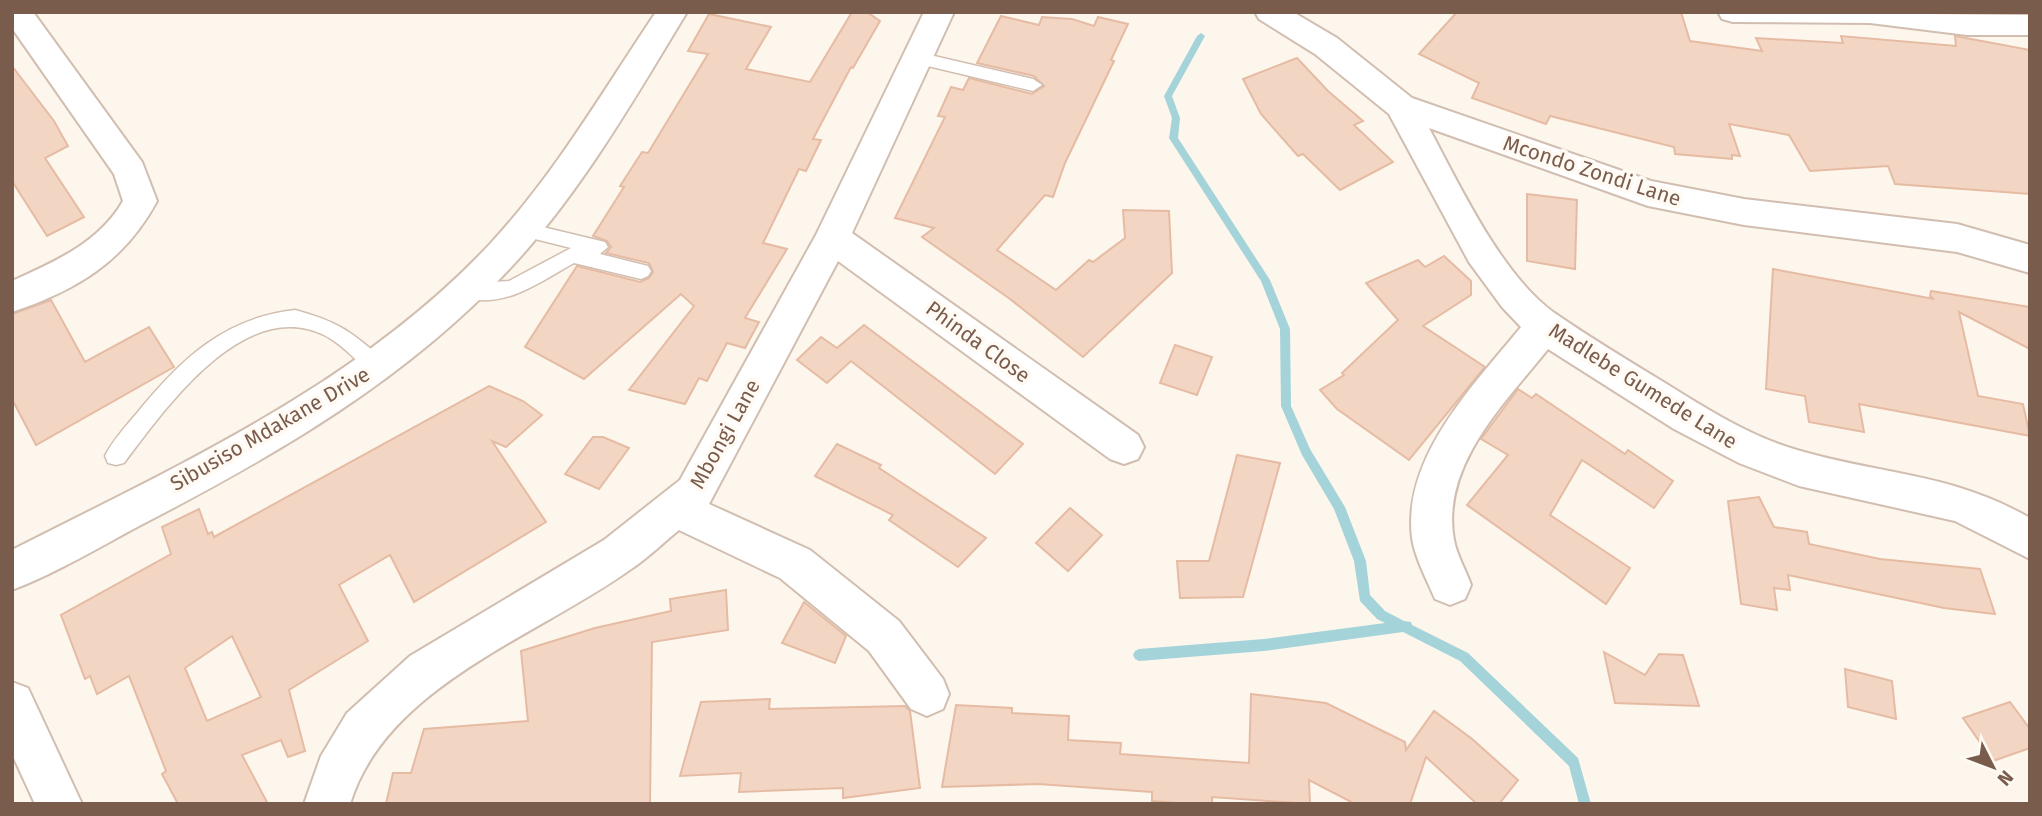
<svg xmlns="http://www.w3.org/2000/svg" width="2042" height="816" viewBox="0 0 2042 816" font-family="'Fira Sans',sans-serif">
<style>
.lines{fill:none;stroke-linecap:round;stroke-linejoin:round}
.stream{fill:#a5d3da;fill-rule:evenodd}
.building{fill:#f3d5c3;stroke:#e6bba3;stroke-width:2;fill-rule:evenodd}
.service-casing{stroke:#d1beb0;stroke-width:3}
.minor-casing{stroke:#d1beb0;stroke-width:4}
.tertiary-casing{stroke:#d1beb0;stroke-width:4}
.service{fill:#fff;fill-rule:evenodd}
.minor{fill:#fff;fill-rule:evenodd}
.tertiary{fill:#fff;fill-rule:evenodd}
.labels{text-anchor:middle;dominant-baseline:central;stroke-width:7;stroke-linejoin:round;paint-order:stroke}
.street-label{font-size:21px;fill:#7a5c4d;stroke:#fffaf3}
</style>
<rect width="100%" height="100%" fill="#fdf6ec"/>
<g class="lines">
<path class="stream" d="M1201 33 1205 36 1172 96 1180 118 1178 138 1270 280 1290 329 1291 406 1310 449 1345 507 1366 561 1370 595 1385 611 1404 621 1411 622 1412 625 1468 653 1578 758 1591 804H1579L1569 766 1460 661 1403 632 1264 651 1139 661 1135 659 1133 655 1135 651 1139 649 1264 639 1385 623 1377 619 1360 601 1354 561 1334 509 1302 455 1281 406 1280 329 1261 281 1169 138 1172 118 1164 96 1197 36Z"/>
</g>
<g class="building">
<path d="M852 12H867L880 21 853 68 851 67 813 139 821 140 806 171 799 169 763 243 787 249 745 318 759 322 745 348 727 343 707 381 699 378 685 404 629 390 694 306 681 294 584 379 525 347 577 266 640 282 649 278 653 272 649 263 606 253 611 247 607 241 593 236 624 187 620 186 642 152 648 153 708 54 688 51 709 14 771 27 746 69 810 82Z"/>
<path d="M1457 12H1681L1690 41 1762 51 1756 38 1843 43 1841 36 1956 46 1955 36 2030 50V194L1895 184 1888 166 1810 171 1789 135 1729 124 1740 156 1732 155V159L1675 154 1674 147 1550 116 1546 124 1472 98 1479 83 1419 54Z"/>
<path d="M1001 16 1039 25 1042 17 1072 19 1094 26 1098 17 1128 24 1111 60 1114 61 1065 163 1053 197 1045 195 997 250 1056 290 1089 260 1093 262 1125 238 1123 210 1169 211 1172 273 1083 357 1010 299 922 237 934 228 895 218 945 117 938 116 951 87 963 90 969 78 1032 94 1044 86 1034 76 977 63Z"/>
<path d="M1297 58 1328 91 1363 121 1354 125 1393 162 1340 190 1303 154 1298 156 1261 114 1243 79Z"/>
<path d="M12 66 54 121 68 146 45 158 84 217 47 236 12 181Z"/>
<path d="M1527 194 1577 200 1575 269 1527 261Z"/>
<path d="M1444 256 1471 281V295L1423 326 1485 367 1409 460 1337 409 1320 390 1344 375 1342 373 1398 320 1366 283 1418 260 1425 267Z"/>
<path d="M1773 269 1934 299 1930 296 1931 291 2030 307V349L1959 312 1978 396 2023 404 2030 436 1859 404 1864 432 1809 422 1805 396 1766 389Z"/>
<path d="M51 300 85 362 149 327 174 367 36 445 12 399V314Z"/>
<path d="M864 325 1023 444 995 474 851 361 827 383 797 360 821 337 837 348Z"/>
<path d="M1175 345 1212 357 1197 395 1160 383Z"/>
<path d="M489 386 523 401 542 415 506 447 492 441 546 522 414 602 390 555 339 585 368 641 289 690 305 751 288 757 281 740 242 755 268 804H178L162 774 166 771 129 676 97 694 90 676 85 679 61 615 171 554 162 527 199 509 208 534 212 532 214 537ZM232 636 261 697 207 721 185 668Z"/>
<path d="M1518 389 1532 398 1536 394 1625 454 1628 450 1673 481 1654 508 1582 460 1550 515 1630 568 1606 604 1467 505 1508 455 1481 439Z"/>
<path d="M593 437H603L629 448 599 489 565 474Z"/>
<path d="M837 444 881 465 879 468 986 538 958 567 889 520 893 515 815 476Z"/>
<path d="M1237 455 1280 463 1243 597 1180 598 1177 561H1209Z"/>
<path d="M1759 497 1774 527 1807 532 1809 544 1880 559 1980 569 1995 614 1944 608 1788 575 1790 590 1774 588 1777 610 1741 604 1728 501Z"/>
<path d="M1070 508 1102 535 1068 571 1036 543Z"/>
<path d="M726 590 728 630 652 642 650 804H386L393 773H411L424 729 528 721 521 651 595 628 671 611 670 599Z"/>
<path d="M804 602 846 636 835 663 782 643Z"/>
<path d="M1604 652 1645 675 1659 654 1683 655 1699 706 1615 703Z"/>
<path d="M1845 669 1892 681 1896 719 1848 707Z"/>
<path d="M1251 694 1326 703 1405 742 1406 750 1434 711 1471 738 1518 780 1499 804H1477L1426 757 1410 804H1355L1309 780 1310 804 1212 797V804H1187L1152 801V792L1038 784 942 787 956 705 1012 708V713L1069 716 1068 740 1121 743 1120 754 1249 763Z"/>
<path d="M770 699 769 709 905 706 910 711 920 788 843 798V788L739 792 741 773 680 776 701 702Z"/>
<path d="M2010 702 2030 729V748L1993 761 1963 718Z"/>
</g>
<g class="lines">
<g class="service-casing">
<g id="service">
<path d="M917 52 1033 79 1042 85 1033 91 911 62 908 58Z"/>
<path d="M522 222 605 242 608 247 600 254 648 266 651 271 648 276 641 279 574 263C536 284 503 311 457 296L454 290 457 284 509 281 571 248 515 234 512 229Z"/>
<path d="M295 310C339 322 350 331 384 360L387 366 384 372 377 375 370 372C355 360 341 343 324 335 244 296 165 409 124 463L116 465 108 463 105 456C113 440 126 426 137 413 181 359 224 318 295 310Z"/>
</g>
</g>
<g class="minor-casing">
<g id="minor">
<path d="M12 12H33L142 162 157 201C124 262 77 290 12 312V281C54 262 99 243 123 201L114 174 12 28Z"/>
<path d="M924 12H954L852 233 1138 435 1144 447 1138 459 1124 464 1110 459 838 261 709 504 810 550 899 621 943 679 949 694 943 709 927 716 911 709 869 651 780 578 679 530C664 542 650 556 634 567 541 635 386 685 350 804H304L321 756 347 713 410 656 604 540 680 480 816 235Z"/>
<path d="M1255 12H1293L1337 38 1412 98 1651 181 1744 199 1957 224 2030 245V273L1957 252 1744 225 1648 206 1429 128C1459 184 1501 274 1553 312 1589 337 1627 360 1665 383 1707 409 1749 436 1797 450 1881 475 1949 472 2030 518V559L1955 521 1799 486 1739 463 1674 429 1548 349C1506 402 1440 465 1454 540 1457 556 1466 570 1471 585L1465 599 1450 605 1435 599C1427 580 1415 558 1412 538 1402 457 1474 385 1521 327L1502 307 1469 262 1389 114 1315 54 1259 19Z"/>
<path d="M1718 12 2030 15V35H1967L1870 23 1733 22 1722 19Z"/>
<path d="M12 682 28 688 82 804H35L12 754Z"/>
</g>
</g>
<g class="tertiary-casing">
<path id="tertiary" d="M656 12H687C635 98 582 190 514 264 409 379 276 455 139 526 98 548 56 573 12 590V550C181 464 359 384 490 244 555 174 603 91 656 12Z"/>
</g>
<use href="#service" class="service"/>
<use href="#minor" class="minor"/>
<use href="#tertiary" class="tertiary"/>
</g>
<g class="labels">
<g class="street-label">
<text transform="translate(1592 171) rotate(18)">Mcondo Zondi Lane</text>
<text transform="translate(978 342) rotate(36)">Phinda Close</text>
<text transform="translate(1643 386) rotate(32)">Madlebe Gumede Lane</text>
<text transform="translate(270 429) rotate(-30)">Sibusiso Mdakane Drive</text>
<text transform="translate(725 434) rotate(-61)">Mbongi Lane</text>
</g>
</g>
<rect width="2042" height="816" fill="none" stroke="#7a5c4d" stroke-width="28"/>
<g transform="translate(1993 767) rotate(132)" stroke="#fffaf3" stroke-width="5" paint-order="stroke">
<path d="M0-5L12 26L0 18L-12 26Z" fill="#7a5c4d"/>
<text y="-10" font-size="19" font-weight="bold" text-anchor="middle" fill="#7a5c4d">N</text>
</g>
</svg>
